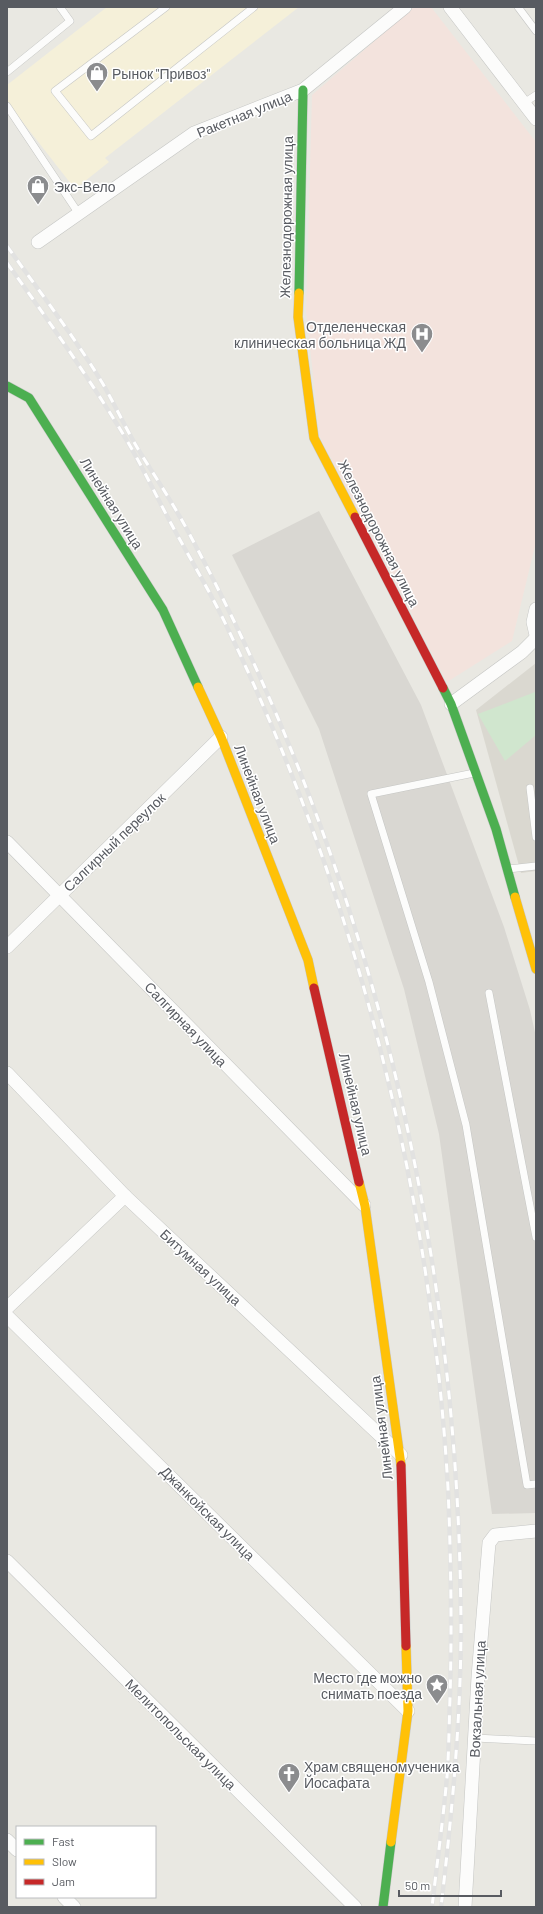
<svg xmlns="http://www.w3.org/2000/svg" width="543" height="1914" viewBox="0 0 543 1914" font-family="Barlow,sans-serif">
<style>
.commercial{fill:#f5f0d9}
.industrial{fill:#d9d7d2}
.education{fill:#dad8d0}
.medical{fill:#f3e3dd}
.green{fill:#d0e6ce}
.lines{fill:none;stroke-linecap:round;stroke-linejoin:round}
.lane-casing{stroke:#c5c6c4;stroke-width:8}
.street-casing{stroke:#c5c6c4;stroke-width:14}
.fast-casing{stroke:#c6c7c6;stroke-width:10}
.slow-casing{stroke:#c6c7c6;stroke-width:10}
.jam-casing{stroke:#c6c7c6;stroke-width:10}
.lane{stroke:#fcfcfb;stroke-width:7}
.street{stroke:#fcfcfb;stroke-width:13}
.fast{stroke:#4caf50;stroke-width:9}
.slow{stroke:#ffc107;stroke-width:9}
.jam{stroke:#c62828;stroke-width:9}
.rail-casing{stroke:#e2e2e1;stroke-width:4.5}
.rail{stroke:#fff;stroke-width:3;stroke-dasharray:9;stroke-linecap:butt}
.labels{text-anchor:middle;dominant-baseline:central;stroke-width:3;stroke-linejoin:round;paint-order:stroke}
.poi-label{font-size:14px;fill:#585b61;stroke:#fff;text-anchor:start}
.street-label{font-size:14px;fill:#585b61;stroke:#fff}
</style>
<rect width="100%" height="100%" fill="#e9e8e2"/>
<path class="commercial" d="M107 7H299L105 158 109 162 75 189 7 102V85Z"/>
<path class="industrial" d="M319 511 421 705 504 927 530 1010 536 1037V1513L492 1514 439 1134 404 989 319 729 232 555Z"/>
<path class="education" d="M536 663V871L521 873 476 710Z"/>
<path class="medical" d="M414 7H431L536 142V542L512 641 447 682 320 437 306 312 312 95Z"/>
<path class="green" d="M535 692 536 735 505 761 478 714Z"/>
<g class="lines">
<g class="lane-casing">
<g id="lane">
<path d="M166 7 55 91 91 136 254 7"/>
<path d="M518 7 536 31"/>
<path d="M7 72 70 21 60 7"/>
<path d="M524 103 536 95"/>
<path d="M7 106 79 214"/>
<path d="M474 773 371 794 429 982 466 1125 527 1485 536 1484"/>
<path d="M530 788 536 837"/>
<path d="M508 869 536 866"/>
<path d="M489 993 536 1237"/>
<path d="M475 1738 536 1741"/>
</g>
</g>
<g class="street-casing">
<g id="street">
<path d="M450 7 536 119"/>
<path d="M38 242 194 133 303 90 405 7"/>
<path d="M536 609 533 622 536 635"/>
<path d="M451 704 522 652 536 638"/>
<path d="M7 842 364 1205"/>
<path d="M7 947 221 737"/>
<path d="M7 1073 125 1196 401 1455"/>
<path d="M7 1308 125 1196"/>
<path d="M7 1316 408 1711"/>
<path d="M7 1561 355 1907"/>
<path d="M7 1840 17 1850"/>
<path d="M64 1897 74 1907"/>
<path d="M465 1907 478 1677 489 1543 495 1535 536 1531"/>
</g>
</g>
<g class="fast-casing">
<g id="fast">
<path d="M299 293 303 90"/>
<path d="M7 386 29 398 163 610 198 687"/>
<path d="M443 688 451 704 496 829 515 897"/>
<path d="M383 1907 391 1842"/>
</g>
</g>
<g class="slow-casing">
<g id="slow">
<path d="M299 293 298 317 314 438 355 517"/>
<path d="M198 687 221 737 308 960 314 988"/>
<path d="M515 897 536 969"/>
<path d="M359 1182 365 1206 401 1465"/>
<path d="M391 1842 408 1711 406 1646"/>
</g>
</g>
<g class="jam-casing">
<g id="jam">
<path d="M355 517 443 688"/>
<path d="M314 988 359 1182"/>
<path d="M401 1465 406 1646"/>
</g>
</g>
<use href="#lane" class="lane"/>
<use href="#street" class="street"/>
<use href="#fast" class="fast"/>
<use href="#slow" class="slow"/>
<use href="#jam" class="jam"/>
<g class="rail-casing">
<g id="rail">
<path d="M7 246C39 291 74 336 103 384 116 407 127 431 141 454 158 481 176 508 191 537 371 871 459 1247 461 1625 461 1719 452 1813 441 1907"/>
<path d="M7 263C46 317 85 372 120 429 140 461 156 496 174 529 192 562 212 595 228 629 357 897 431 1192 448 1488 451 1558 452 1628 450 1698 449 1724 449 1751 447 1777 443 1820 437 1864 432 1907"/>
</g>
</g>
<use href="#rail" class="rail"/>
</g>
<defs>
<g id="shop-pin" transform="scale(1.15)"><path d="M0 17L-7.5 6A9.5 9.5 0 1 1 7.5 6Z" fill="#8b8c8e" stroke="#fff"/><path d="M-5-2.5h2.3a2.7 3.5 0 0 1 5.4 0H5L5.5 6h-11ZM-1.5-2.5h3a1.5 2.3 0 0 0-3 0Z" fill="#fff"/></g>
<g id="hospital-pin" transform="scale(1.15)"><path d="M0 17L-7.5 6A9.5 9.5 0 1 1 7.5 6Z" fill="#8b8c8e" stroke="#fff"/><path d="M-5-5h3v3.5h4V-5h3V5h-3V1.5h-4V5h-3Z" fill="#fff"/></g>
<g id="sight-pin" transform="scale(1.15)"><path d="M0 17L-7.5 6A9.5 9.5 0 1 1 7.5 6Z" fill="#8b8c8e" stroke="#fff"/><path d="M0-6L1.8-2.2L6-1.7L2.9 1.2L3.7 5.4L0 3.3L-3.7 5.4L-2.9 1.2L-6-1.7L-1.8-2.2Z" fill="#fff"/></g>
<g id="church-pin" transform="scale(1.15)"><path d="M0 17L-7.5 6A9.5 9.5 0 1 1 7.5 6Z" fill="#8b8c8e" stroke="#fff"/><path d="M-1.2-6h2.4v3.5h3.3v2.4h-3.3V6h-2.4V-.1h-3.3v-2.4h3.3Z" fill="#fff"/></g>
</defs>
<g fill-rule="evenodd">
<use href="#shop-pin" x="97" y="73"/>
<use href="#shop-pin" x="38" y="186"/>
<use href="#hospital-pin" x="422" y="334"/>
<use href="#sight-pin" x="437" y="1685"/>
<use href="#church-pin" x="289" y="1774"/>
</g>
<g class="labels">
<g class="poi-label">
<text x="112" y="73">Рынок "Привоз"</text>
<text x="54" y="186">Экс-Вело</text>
<text x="406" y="326" text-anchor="end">Отделенческая<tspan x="406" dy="16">клиническая больница ЖД</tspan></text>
<text x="422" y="1677" text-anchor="end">Место где можно<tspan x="422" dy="16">снимать поезда</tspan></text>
<text x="304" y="1766">Храм священомученика<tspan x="304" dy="16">Йосафата</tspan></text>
</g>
<g class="street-label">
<text transform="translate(244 114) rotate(-22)">Ракетная улица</text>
<text transform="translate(286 217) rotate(-89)">Железнодорожная улица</text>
<text transform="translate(112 503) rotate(58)">Линейная улица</text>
<text transform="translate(379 533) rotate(63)">Железнодорожная улица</text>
<text transform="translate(258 794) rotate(69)">Линейная улица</text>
<text transform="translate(114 842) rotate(-44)">Салгирный переулок</text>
<text transform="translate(186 1024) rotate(46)">Салгирная улица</text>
<text transform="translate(356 1104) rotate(77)">Линейная улица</text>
<text transform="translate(201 1267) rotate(43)">Битумная улица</text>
<text transform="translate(381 1428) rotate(-97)">Линейная улица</text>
<text transform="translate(208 1513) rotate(45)">Джанкойская улица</text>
<text transform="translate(477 1699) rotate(-87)">Вокзальная улица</text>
<text transform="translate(181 1734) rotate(45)">Мелитопольская улица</text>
</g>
</g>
<rect width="543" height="1914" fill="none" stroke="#585b61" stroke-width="16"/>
<rect x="16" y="1826" width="140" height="72" fill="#ffffff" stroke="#bcbdc0"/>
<rect x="24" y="1839" width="20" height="6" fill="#4caf50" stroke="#bcbdc0"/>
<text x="52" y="1846" font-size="12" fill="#585b61">Fast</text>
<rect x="24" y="1859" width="20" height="6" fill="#ffc107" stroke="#bcbdc0"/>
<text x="52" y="1866" font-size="12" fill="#585b61">Slow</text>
<rect x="24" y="1879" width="20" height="6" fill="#c62828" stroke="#bcbdc0"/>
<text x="52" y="1886" font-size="12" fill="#585b61">Jam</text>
<path d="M399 1890v6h102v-6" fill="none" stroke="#585b61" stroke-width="2"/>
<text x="405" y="1890" font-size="12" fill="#585b61" stroke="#ffffff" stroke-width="3" paint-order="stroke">50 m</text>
</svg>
